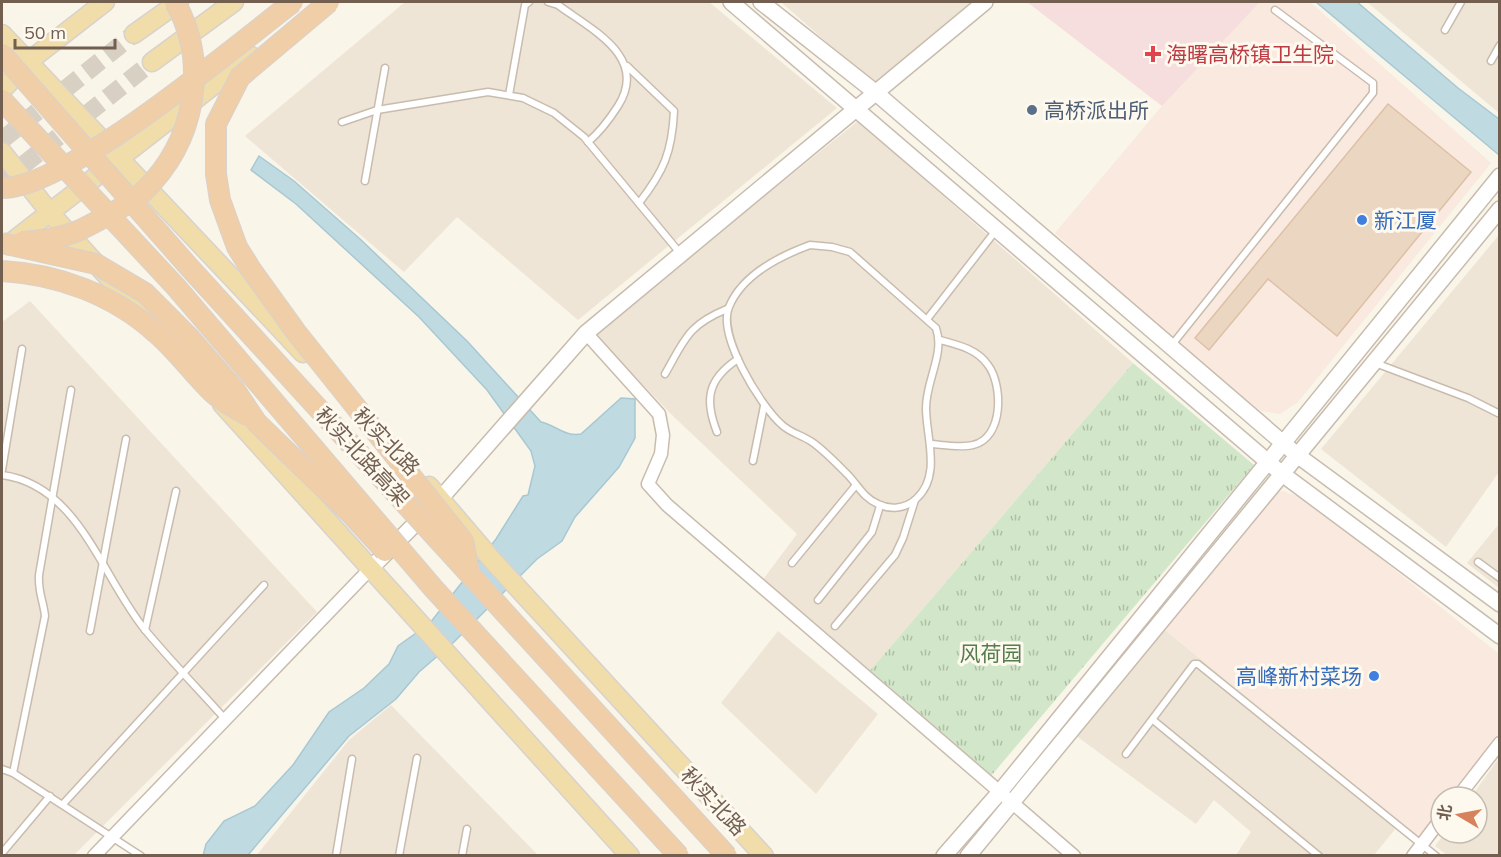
<svg xmlns="http://www.w3.org/2000/svg" width="1501" height="857" viewBox="0 0 1501 857" font-family="Mulish,'Noto Sans SC',sans-serif">
<style>
.residential{fill:#eee5d6}
.commercial{fill:#f9e9df}
.medical{fill:#f7dede}
.grass{fill:url(#grass-tufts)}
.water{fill:#c0dae2;stroke:#a7c8d3;stroke-width:1.5}
.building{fill:#ebd6c2;stroke:#ddc0a6;stroke-width:1.5}
.lines{fill:none;stroke-linecap:round;stroke-linejoin:round}
.primary-tunnel{stroke:#d8d0c3;stroke-width:18;stroke-dasharray:18 9;stroke-linecap:butt}
.service-casing{stroke:#c8bcae;stroke-width:9}
.minor-casing{stroke:#c8bcae;stroke-width:15}
.tertiary-casing{stroke:#c8bcae;stroke-width:18}
.primary-casing{stroke:#d8d2ce;stroke-width:21}
.service{stroke:#fff;stroke-width:6}
.minor{stroke:#fff;stroke-width:12}
.tertiary{stroke:#fff;stroke-width:15}
.primary{stroke:#f1dda9;stroke-width:18}
.trunk-bridge-casing{stroke:#d8d2ce;stroke-width:22;stroke-linecap:butt}
.trunk-bridge{stroke:#efcea8;stroke-width:20}
.health-dot{fill:#e0444e;stroke:#fdf9ef;stroke-width:2}
.service-dot{fill:#5c6f8a;stroke:#fdf9ef;stroke-width:2}
.shop-dot{fill:#3f7fe0;stroke:#fdf9ef;stroke-width:2}
.labels{text-anchor:middle;dominant-baseline:central;stroke-width:6;stroke-linejoin:round;paint-order:stroke}
.health-label{font-size:21px;fill:#be3a42;stroke:#fdf9ef;text-anchor:start}
.service-label{font-size:21px;fill:#4e5e75;stroke:#fdf9ef;text-anchor:start}
.shop-label{font-size:21px;fill:#366cbe;stroke:#fdf9ef;text-anchor:start}
.street-label{font-size:21px;fill:#725f50;stroke:#fdf9ef}
.park-label{font-size:21px;fill:#557c4c;stroke:#fdf9ef}
</style>
<defs>
<pattern id="grass-tufts" width="24" height="20" patternUnits="userSpaceOnUse" patternTransform="scale(1.5)"><rect width="24" height="20" fill="#d2e7c9"/><path d="M3 7l-1-3M5 7V3M7 7l1-3M15 17l-1-3M17 17v-4M19 17l1-3" fill="none" stroke="#afbea6"/></pattern>
</defs>
<rect width="100%" height="100%" fill="#faf5e9"/>
<g class="residential">
<path d="M405 2H709L837 108 578 320 457 217 404 272 245 136Z"/>
<path d="M781 2H972L875 85Z"/>
<path d="M1367 2H1499V113Z"/>
<path d="M858 121 1133 363 868 673 761 582 797 534 671 414 594 334Z"/>
<path d="M1499 235V472L1446 547 1321 449Z"/>
<path d="M30 301 317 612 74 855 2 856V322Z"/>
<path d="M1499 524V588L1467 563Z"/>
<path d="M1160 626 1401 822 1374 855H1236L1251 832 1214 800 1196 824 1075 735Z"/>
<path d="M778 631 878 714 816 794 721 703Z"/>
<path d="M391 705 538 855 256 856 349 740Z"/>
<path d="M1499 758V855H1447L1435 846 1445 833H1477V797H1471Z"/>
</g>
<g class="commercial">
<path d="M1260 2H1310L1491 163 1298 402 1280 414 1261 411 1150 322 1055 233 1162 106Z"/>
<path d="M1283 491 1308 500 1499 654V736L1454 797H1441V814L1422 839 1160 626 1267 496Z"/>
</g>
<path class="medical" d="M1027 2H1260L1162 106Z"/>
<path class="grass" d="M1133 363 1254 465 991 776 868 673Z"/>
<g class="water">
<path d="M1316 2H1357L1458 88 1499 119V155Z"/>
<path d="M259 156 294 181 360 239 467 341 541 422C555 425 565 437 581 434L621 398 635 399V438L619 467 575 517 562 541 537 559 455 641 419 672 396 699 349 736 248 855 203 856 206 844 224 821 255 806 293 765 329 712 364 688 389 664 398 646 430 623 496 539 523 496 528 495 535 466 531 451 487 390 419 317 296 204 251 170Z"/>
</g>
<path class="building" d="M1388 104 1471 172 1337 336 1268 279 1209 350 1195 338Z"/>
<g class="lines">
<g class="primary-tunnel">
<path d="M2 140 134 34"/>
<path d="M2 182 152 62"/>
</g>
<g class="service-casing">
<g id="service">
<path d="M548 2 558 5C592 30 649 57 618 106 609 120 601 131 588 142"/>
<path d="M1445 30 1461 2"/>
<path d="M1491 61 1500 45"/>
<path d="M627 66 674 111C672 152 664 171 639 203"/>
<path d="M509 95 525 5 529 2"/>
<path d="M342 122 377 110 488 92 523 98 554 113 584 137 680 253"/>
<path d="M365 181 385 68"/>
<path d="M810 245 832 247 850 252 936 328C945 354 926 380 926 408 926 437 942 476 916 499 905 509 890 510 878 504 864 498 859 487 849 476 838 465 825 451 812 442 802 435 790 433 781 424 760 405 717 335 729 307 742 275 780 256 810 245Z"/>
<path d="M928 318 997 229"/>
<path d="M1171 346 1373 93V83L1275 10"/>
<path d="M1375 363 1468 398 1500 414"/>
<path d="M665 374C685 339 688 325 727 309"/>
<path d="M717 432C704 399 708 379 738 359"/>
<path d="M931 444C944 445 961 448 973 445 1004 438 1003 385 988 365 977 349 958 345 940 340"/>
<path d="M753 461 764 406"/>
<path d="M2 470 22 349"/>
<path d="M2 475C79 485 102 578 146 631 171 661 199 690 225 719"/>
<path d="M1478 562 1500 578"/>
<path d="M792 563 856 485"/>
<path d="M818 600 872 532 880 506"/>
<path d="M835 626 895 555 903 538 915 500"/>
<path d="M145 630 176 491"/>
<path d="M90 631 126 439"/>
<path d="M1153 720 1319 856"/>
<path d="M1126 754 1194 664H1198L1436 856"/>
<path d="M2 769 13 773 141 856"/>
<path d="M13 773 45 616C43 599 38 593 39 575L71 390"/>
<path d="M63 804 264 585"/>
<path d="M2 853 50 796"/>
<path d="M336 856 352 759"/>
<path d="M399 856 417 758"/>
<path d="M462 856 467 829"/>
</g>
</g>
<g class="minor-casing">
<g id="minor">
<path d="M586 333 659 414 663 435 661 454 648 484 667 505 1074 856"/>
<path d="M1458 797 1500 743"/>
<path d="M94 856 370 569"/>
<path d="M1413 856 1441 819"/>
</g>
</g>
<g class="tertiary-casing">
<g id="tertiary">
<path d="M731 2 1281 473 1500 636"/>
<path d="M761 2 875 92 1297 455 1500 604"/>
<path d="M370 569 441 498 586 333 985 2"/>
<path d="M944 856 999 793 1500 176"/>
<path d="M968 856 1500 209"/>
</g>
</g>
<g class="primary-casing">
<g id="primary">
<path d="M2 34 303 353"/>
<path d="M134 34 179 2"/>
<path d="M152 62 234 2"/>
<path d="M2 90 29 61 105 2"/>
<path d="M2 152 51 214 145 318"/>
<path d="M8 245 251 56"/>
<path d="M222 404 630 856"/>
<path d="M429 486 494 562 764 856"/>
</g>
</g>
<use href="#service" class="service"/>
<use href="#minor" class="minor"/>
<use href="#tertiary" class="tertiary"/>
<use href="#primary" class="primary"/>
<g class="trunk-bridge-casing">
<g id="trunk-bridge">
<path d="M329 2 240 77 216 124V174L220 200 237 247 252 271 296 332 463 541 469 571"/>
<path d="M2 54 189 267 727 856"/>
<path d="M2 100 176 287 434 589 679 856"/>
<path d="M2 188C68 188 235 46 293 2"/>
<path d="M22 242C41 240 63 238 80 230 98 221 130 204 143 192 195 142 210 65 175 2"/>
<path d="M2 243 96 264 145 293 189 337 235 390 257 423 351 514 385 551"/>
<path d="M2 271C58 274 114 295 156 333 177 351 193 374 213 393 223 402 237 409 248 416"/>
</g>
</g>
<use href="#trunk-bridge" class="trunk-bridge"/>
</g>
<path class="health-dot" d="M1150 45h6v6h6v6h-6v6h-6v-6h-6v-6h6z"/>
<circle class="service-dot" cx="1032" cy="110" r="6"/>
<g class="shop-dot">
<circle cx="1362" cy="220" r="6"/>
<circle cx="1374" cy="676" r="6"/>
</g>
<g class="labels">
<g class="health-label">
<text x="1166" y="54">海曙高桥镇卫生院</text>
</g>
<g class="service-label">
<text x="1044" y="110">高桥派出所</text>
</g>
<g class="shop-label">
<text x="1374" y="220">新江厦</text>
<text x="1362" y="676" text-anchor="end">高峰新村菜场</text>
</g>
<g class="street-label">
<text transform="translate(387 441) rotate(46)">秋实北路</text>
<text transform="translate(363 456) rotate(47)">秋实北路高架</text>
<text transform="translate(714 801) rotate(47)">秋实北路</text>
</g>
<g class="park-label">
<text x="991" y="653">风荷园</text>
</g>
</g>
<rect width="1501" height="857" fill="none" stroke="#725f50" stroke-width="6"/>
<g transform="translate(1459 815) rotate(280)"><circle r="28" fill="#fdf9ef" stroke="#c5bbaf" stroke-width="1.5"/>
<path d="M0-4.5L10 22L0 15L-10 22Z" fill="#d6835d"/>
<text y="-9" font-size="16" font-weight="bold" text-anchor="middle" fill="#725f50">北</text>
</g>
<path d="M15 39v9h100v-9" fill="none" stroke="#725f50" stroke-width="3"/>
<text x="24" y="39" font-size="18" fill="#725f50" stroke="#fdf9ef" stroke-width="4.5" paint-order="stroke">50 m</text>
</svg>
